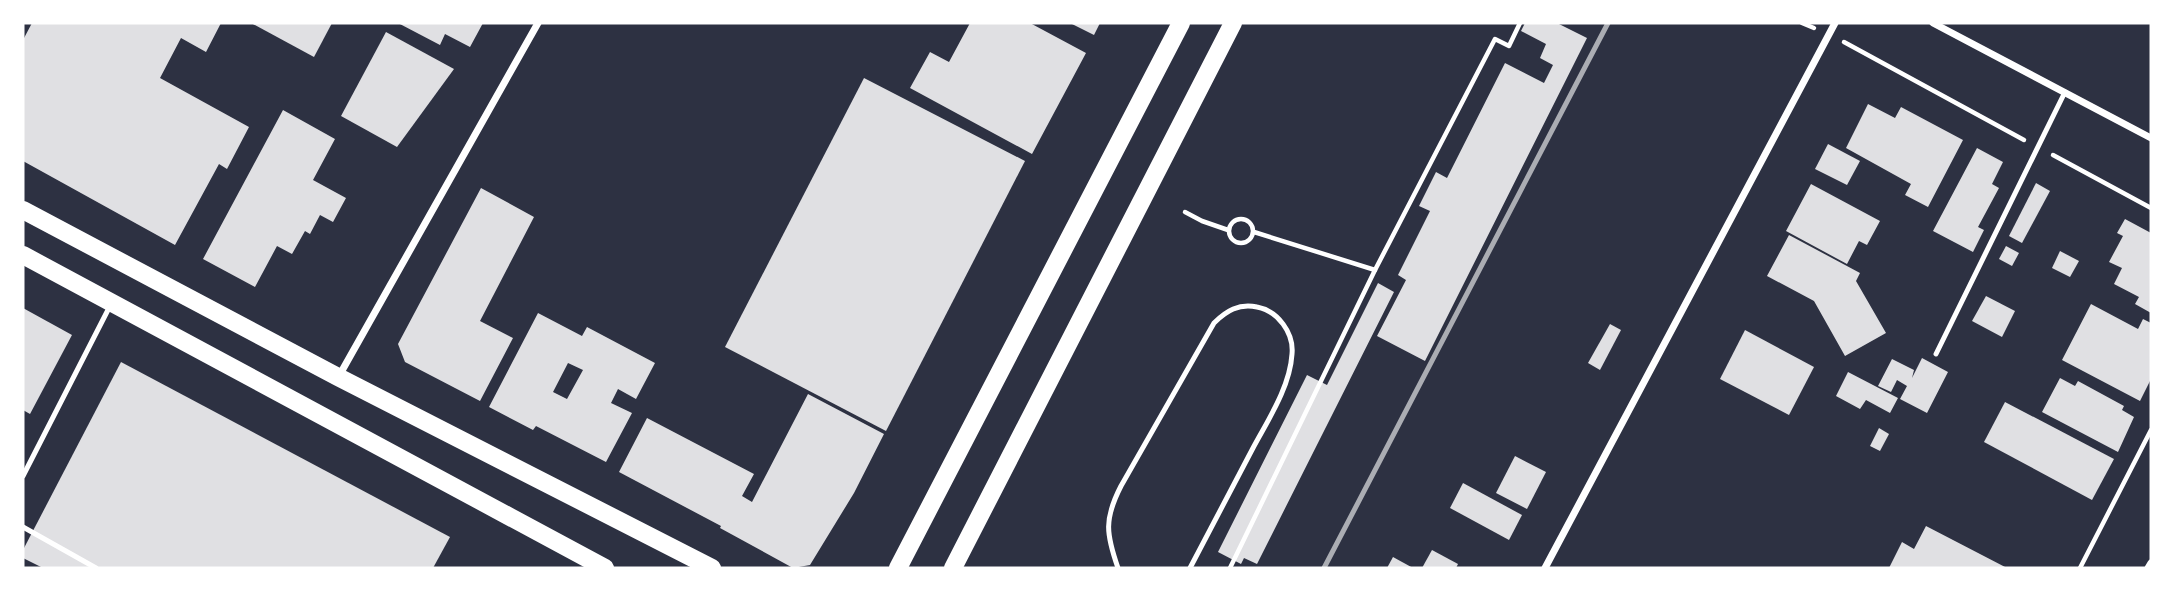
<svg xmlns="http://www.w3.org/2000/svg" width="2174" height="591" viewBox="0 0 2174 591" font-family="Manrope,sans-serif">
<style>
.building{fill:#e0e0e3;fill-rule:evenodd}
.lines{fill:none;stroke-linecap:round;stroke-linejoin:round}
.path{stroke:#fff;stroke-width:4.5}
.service{stroke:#fff;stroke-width:5}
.minor{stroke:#fff;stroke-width:7}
.primary{stroke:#fff;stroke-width:18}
.rail{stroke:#abadb3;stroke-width:5}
</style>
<rect width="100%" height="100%" fill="#2d3142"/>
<g class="building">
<path d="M32 23H221L206 52 181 38 160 78 249 127 227 169 219 164 175 245 23 161V40Z"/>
<path d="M251 23H332L314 57Z"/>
<path d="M398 23H483L470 47 445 34 440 45Z"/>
<path d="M970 23H1030L1086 53 1032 154 910 88 930 52 949 62Z"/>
<path d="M1070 23H1100L1094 35Z"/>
<path d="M1525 23H1557L1587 38 1425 361 1377 336 1406 280 1398 275 1430 211 1419 206 1436 172 1447 178 1505 63 1544 83 1553 65 1540 58 1546 44 1521 31Z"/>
<path d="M386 32 454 69 397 147 341 116Z"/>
<path d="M864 78 1025 161 886 431 725 347Z"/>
<path d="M1868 104 1895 118 1901 107 1963 140 1928 207 1905 195 1911 184 1846 148Z"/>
<path d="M283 110 335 139 313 180 346 198 333 222 320 215 310 234 305 231 292 254 277 246 255 287 203 259Z"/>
<path d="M1828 144 1860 161 1847 185 1815 169Z"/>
<path d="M1977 148 2003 162 1992 184 1999 188 1978 227 1984 230 1973 252 1933 231Z"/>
<path d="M2036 183 2050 191 2022 243 2009 236Z"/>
<path d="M1811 184 1880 221 1867 245 1859 241 1847 264 1786 231Z"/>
<path d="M481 188 534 217 480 321 513 338 480 401 405 362 398 344Z"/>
<path d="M2125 219 2151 233V313L2135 304 2139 297 2114 284 2122 268 2109 262 2123 236 2117 233Z"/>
<path d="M1789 235 1860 273 1856 281 1886 333 1845 356 1814 301 1767 276Z"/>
<path d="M2006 246 2019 253 2012 266 1999 259Z"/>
<path d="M2060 251 2079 261 2070 277 2052 268Z"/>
<path d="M1378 283 1394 292 1257 564 1244 558 1241 564 1218 552 1307 375 1327 385Z"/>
<path d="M1986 296 2015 311 2002 337 1972 321Z"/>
<path d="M2091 304 2138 329 2143 319 2151 323V379L2140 401 2062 360Z"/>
<path d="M23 308 72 335 30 414 23 410Z"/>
<path d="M538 313 582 336 587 327 655 363 636 399 618 389 611 403 632 413 606 462 536 426 533 430 489 407ZM568 363 583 370 567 399 553 392Z"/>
<path d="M1610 324 1621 330 1600 370 1588 363Z"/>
<path d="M1745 330 1814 367 1789 415 1720 379Z"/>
<path d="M1922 358 1948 372 1927 413 1900 399 1907 386 1897 380 1891 392 1878 386 1892 359 1914 370 1912 378Z"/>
<path d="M121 362 450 537 433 568H43L23 558V550Z"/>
<path d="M1848 372 1898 398 1890 413 1866 400 1860 409 1836 396Z"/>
<path d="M2060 378 2075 386 2078 381 2124 406 2122 410 2134 417 2118 452 2042 412Z"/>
<path d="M808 394 884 434 854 493 810 565 793 568 720 528 721 526 619 472 647 418 754 474 742 496 752 502Z"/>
<path d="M2005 402 2114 459 2092 500 1984 442Z"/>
<path d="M1879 428 1889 434 1880 451 1870 446Z"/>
<path d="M1515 456 1546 472 1527 509 1496 493Z"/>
<path d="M1463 483 1522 515 1509 540 1450 508Z"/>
<path d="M1926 526 2007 568H1889L1902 542 1914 549Z"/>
<path d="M1432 550 1458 564 1456 568H1422Z"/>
<path d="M1393 557 1413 568H1387Z"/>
</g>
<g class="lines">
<g class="path">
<path d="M1802 23 1814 28"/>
<path d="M1844 42 2024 140"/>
<path d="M2053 155 2151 208"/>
<path d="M1185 212 1202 221 1228 230"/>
<circle cx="1241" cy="231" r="12"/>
<path d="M1254 232 1375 270 1495 39 1509 46 1520 23"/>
<path d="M1230 568 1375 270"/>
<path d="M2080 568 2151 430"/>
</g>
<g class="service">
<path d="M1936 354 2065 92"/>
<path d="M23 476 111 304"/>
<path d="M23 527 96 568"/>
<path d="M1118 568C1106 534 1104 519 1121 486L1214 323C1226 311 1239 303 1257 307 1278 311 1294 333 1292 354 1290 387 1268 420 1253 448 1232 488 1211 528 1190 568"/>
</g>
<g class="minor">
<path d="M1933 23 2151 138"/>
<path d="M339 376 538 23"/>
<path d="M1545 568 1835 23"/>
<path d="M2148 568 2151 563"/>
</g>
<g class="primary">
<path d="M23 210 338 377 712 568"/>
<path d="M23 255 605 568"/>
<path d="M898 568 1181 23"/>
<path d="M953 568 1233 23"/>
</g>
<path class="rail" d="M1324 568 1608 23"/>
</g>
<rect width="2174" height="591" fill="none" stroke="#ffffff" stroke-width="49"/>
</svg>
